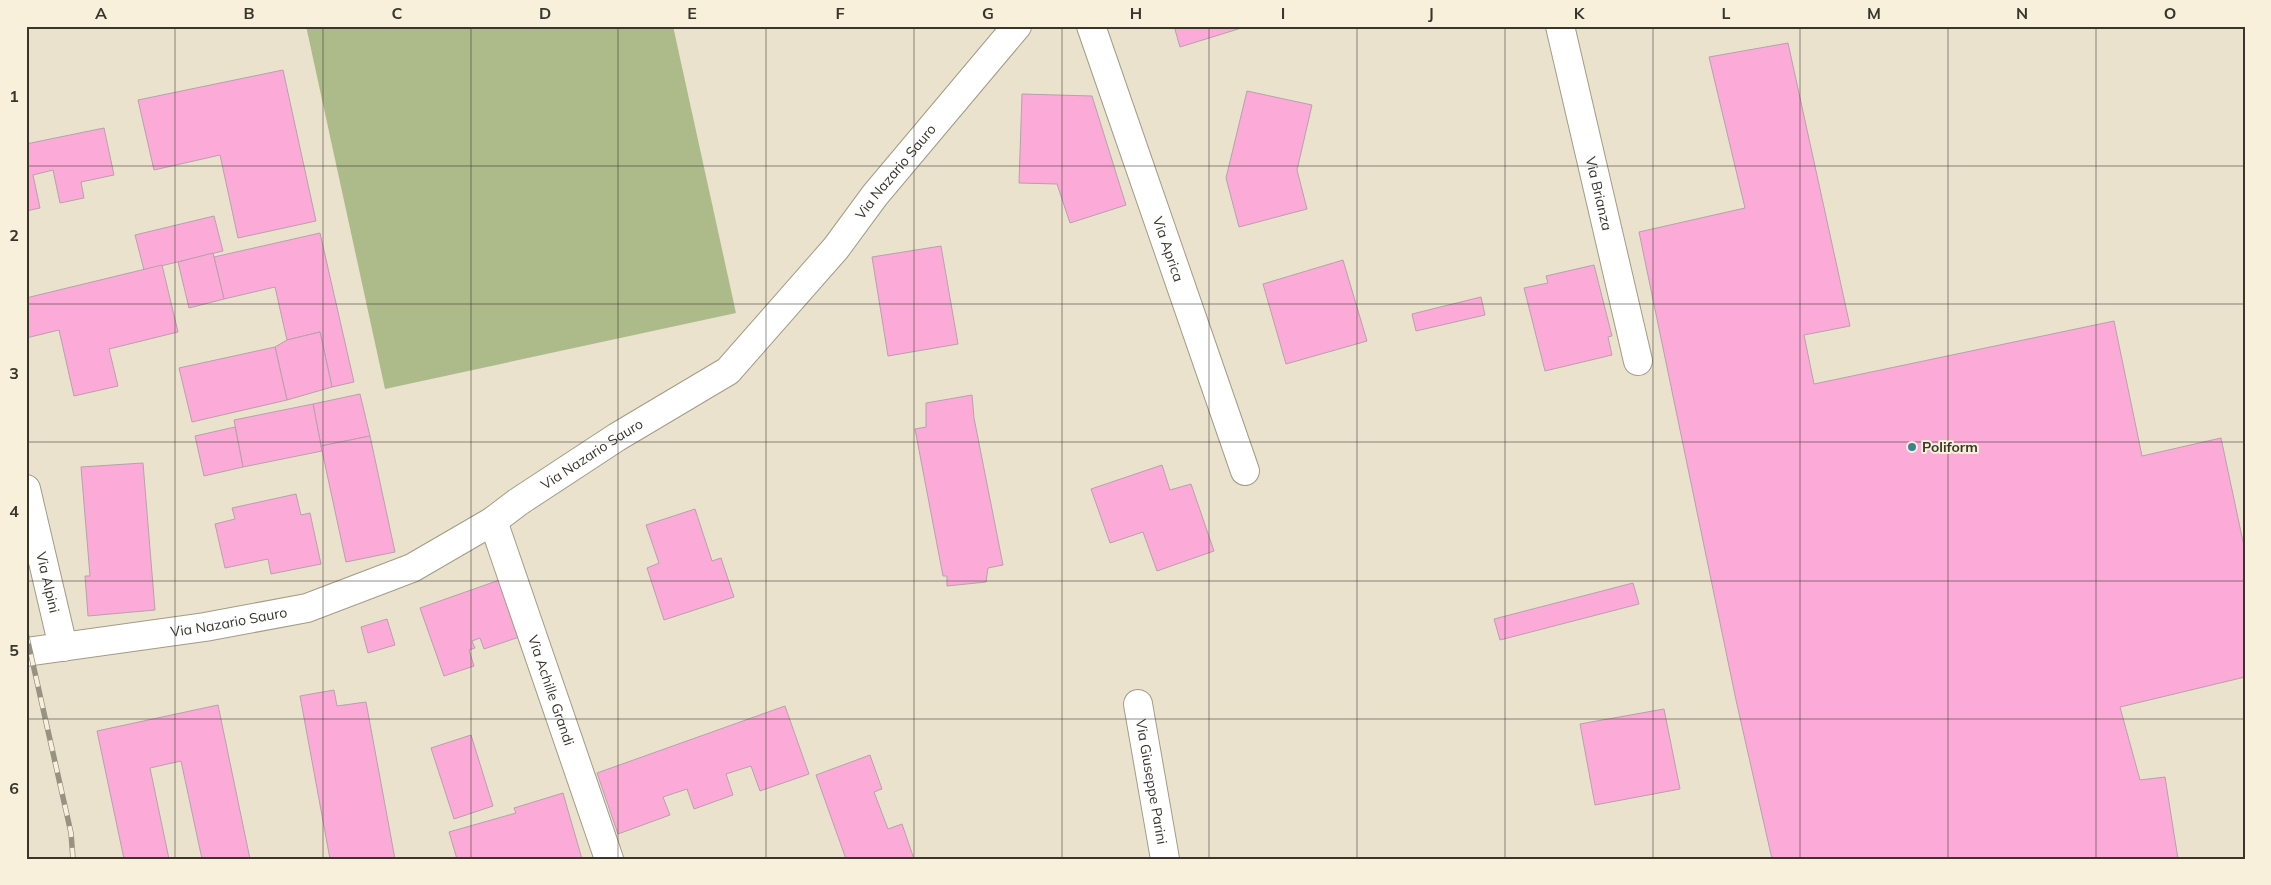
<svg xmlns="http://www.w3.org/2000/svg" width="2271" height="885" viewBox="0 0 2271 885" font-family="Mulish,sans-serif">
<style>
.green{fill:#adbb8b}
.building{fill:#fcabd9;stroke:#b6a1ac}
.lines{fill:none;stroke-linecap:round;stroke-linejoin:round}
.minor-casing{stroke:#a39b87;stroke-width:30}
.minor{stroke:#fff;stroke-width:28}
.rail-casing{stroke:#999283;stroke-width:5.5}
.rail{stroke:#f8f0da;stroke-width:4;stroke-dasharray:11;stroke-linecap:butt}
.grid{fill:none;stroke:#39352d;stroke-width:1;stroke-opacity:0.55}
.poi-dot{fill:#3d838f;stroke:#f8f0da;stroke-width:2}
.labels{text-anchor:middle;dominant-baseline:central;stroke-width:4;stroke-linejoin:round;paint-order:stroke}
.street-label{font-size:14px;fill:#39352d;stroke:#f8f0da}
.poi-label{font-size:14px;font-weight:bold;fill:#39352d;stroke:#f8f0da;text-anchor:start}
.neatline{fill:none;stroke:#39352d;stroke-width:2}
.grid-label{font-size:16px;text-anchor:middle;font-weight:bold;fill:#39352d}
</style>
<rect width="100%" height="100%" fill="#ebe2cd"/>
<path class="green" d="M306 26H673L736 313 385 389Z"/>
<g class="building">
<path d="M1174 26H1248L1180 47Z"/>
<path d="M1788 43 1850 326 1804 335 1814 384 2114 321 2142 456 2221 438 2245 551V677L2120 707 2140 780 2165 777 2178 859H1772L1736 700 1639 232 1745 208 1709 57Z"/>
<path d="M283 70 316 221 238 238 220 155 154 170 138 100Z"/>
<path d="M1247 91 1312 105 1297 170 1307 209 1239 227 1226 178Z"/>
<path d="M1022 94 1092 96 1126 205 1070 223 1057 184 1019 183Z"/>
<path d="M104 128 114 175 81 182 84 198 60 203 53 170 33 175 40 208 26 211V144Z"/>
<path d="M214 216 223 251 144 270 135 235Z"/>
<path d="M320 233 354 382 332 387 320 332 287 340 275 287 224 299 214 257Z"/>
<path d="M941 246 958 344 888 356 872 257Z"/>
<path d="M213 253 224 299 189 308 178 262Z"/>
<path d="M1343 260 1367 341 1286 364 1263 284Z"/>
<path d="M162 265 178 332 109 349 118 386 74 396 59 330 26 338V298Z"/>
<path d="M1594 265 1612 336 1608 337 1612 355 1545 371 1524 288 1548 283 1546 276Z"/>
<path d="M1481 297 1485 315 1416 331 1412 314Z"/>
<path d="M320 332 332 387 287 400 275 347 287 340Z"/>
<path d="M275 347 287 400 192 422 179 368Z"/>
<path d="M360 394 370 436 321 446 313 404Z"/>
<path d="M972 395 974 418 1003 565 988 568 986 582 947 586V576H943L915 429 926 427V403Z"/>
<path d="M313 404 322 451 243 467 234 420Z"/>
<path d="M235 427 243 467 204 476 195 436Z"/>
<path d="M370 436 395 552 346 562 321 446Z"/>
<path d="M143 463 155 610 88 616 85 576H90L81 467Z"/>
<path d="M1162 465 1170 490 1191 484 1214 551 1157 571 1143 532 1110 543 1091 489Z"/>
<path d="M296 494 301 515 310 513 321 564 271 574 268 559 225 568 215 524 235 519 232 508Z"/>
<path d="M695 509 712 561 721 558 734 597 664 620 647 568 659 563 646 525Z"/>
<path d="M508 577 528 634 484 649 480 638 472 641 475 648 469 650 474 666 444 676 420 608Z"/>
<path d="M1633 583 1639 604 1500 640 1494 619Z"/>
<path d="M387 619 395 645 368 653 361 627Z"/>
<path d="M334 690 337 706 366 702 395 859H330L300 696Z"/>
<path d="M218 705 250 859H202L181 761 150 768 169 859H124L97 731Z"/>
<path d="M785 706 809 774 760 791 751 766 726 774 733 795 694 809 687 789 663 797 670 815 618 834 597 773Z"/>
<path d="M1664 709 1680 789 1595 805 1580 724Z"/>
<path d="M471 735 493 806 454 819 431 748Z"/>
<path d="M870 755 882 789 874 792 888 829 902 824 914 859H846L816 775Z"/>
<path d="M563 793 582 859H457L449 832 516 813 514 808Z"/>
</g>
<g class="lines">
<g class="minor-casing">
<g id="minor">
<path id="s1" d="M1091 26 1245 471"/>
<path id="s2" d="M1560 26 1638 361"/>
<path id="s3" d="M26 489 63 647"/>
<path id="s4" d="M493 521 609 859"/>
<path id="s5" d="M26 652 205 627 307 608 412 568 493 521 518 502 617 437 728 371 836 248 875 195 1017 26"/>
<path id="s6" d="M1138 704 1165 859"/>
</g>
</g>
<use href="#minor" class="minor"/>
<g class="rail-casing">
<path id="rail" d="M26 633 71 833 73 859"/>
</g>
<use href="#rail" class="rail"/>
</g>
<path class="grid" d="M175 26V859M323 26V859M471 26V859M618 26V859M766 26V859M914 26V859M1062 26V859M1209 26V859M1357 26V859M1505 26V859M1653 26V859M1800 26V859M1948 26V859M2096 26V859M26 166H2245M26 304H2245M26 442H2245M26 581H2245M26 719H2245"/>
<circle class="poi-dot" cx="1912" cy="447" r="5"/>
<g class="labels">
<g class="street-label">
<text stroke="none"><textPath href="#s5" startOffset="1030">Via Nazario Sauro</textPath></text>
<text stroke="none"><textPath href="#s2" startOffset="172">Via Brianza</textPath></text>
<text stroke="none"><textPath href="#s1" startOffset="236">Via Aprica</textPath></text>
<text stroke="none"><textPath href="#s5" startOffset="610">Via Nazario Sauro</textPath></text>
<text stroke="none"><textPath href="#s3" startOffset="96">Via Alpini</textPath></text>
<text stroke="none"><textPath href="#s5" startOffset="205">Via Nazario Sauro</textPath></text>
<text stroke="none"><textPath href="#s4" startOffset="179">Via Achille Grandi</textPath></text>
<text stroke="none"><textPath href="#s6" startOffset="79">Via Giuseppe Parini</textPath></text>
</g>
<g class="poi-label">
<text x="1922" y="447">Poliform</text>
</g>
</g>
<rect width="2271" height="885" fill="none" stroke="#f8f0da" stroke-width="55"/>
<rect x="28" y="28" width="2216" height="830" class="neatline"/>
<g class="grid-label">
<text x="101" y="19">A</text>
<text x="249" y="19">B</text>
<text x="397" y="19">C</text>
<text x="545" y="19">D</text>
<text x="692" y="19">E</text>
<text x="840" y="19">F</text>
<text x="988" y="19">G</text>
<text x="1136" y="19">H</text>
<text x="1283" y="19">I</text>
<text x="1431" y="19">J</text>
<text x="1579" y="19">K</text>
<text x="1726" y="19">L</text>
<text x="1874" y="19">M</text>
<text x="2022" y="19">N</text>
<text x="2170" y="19">O</text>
<text x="14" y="102">1</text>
<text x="14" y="241">2</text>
<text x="14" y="379">3</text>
<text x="14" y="517">4</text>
<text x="14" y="656">5</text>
<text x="14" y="794">6</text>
</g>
</svg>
